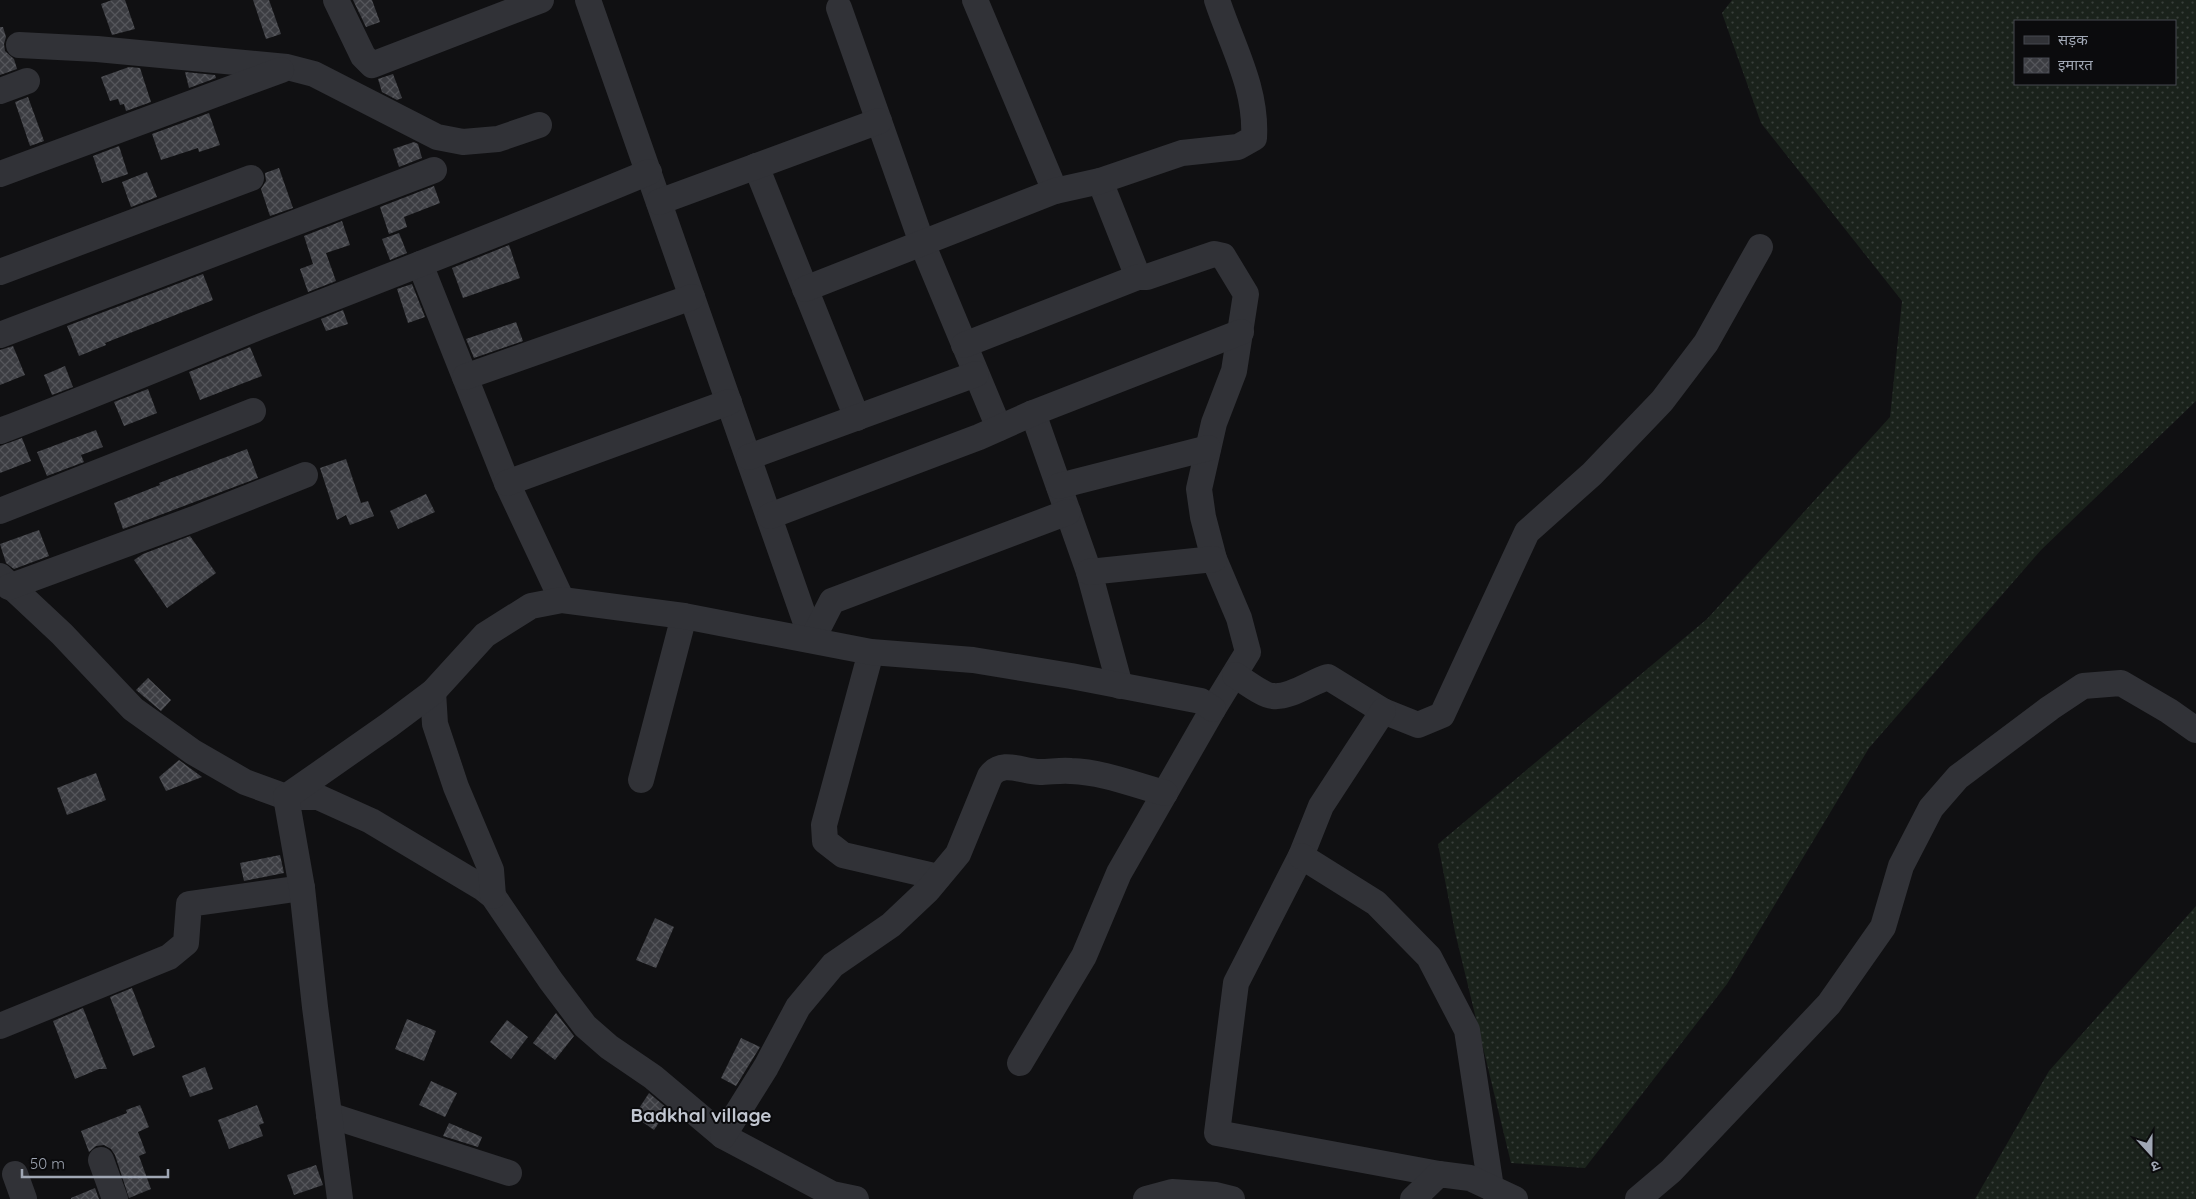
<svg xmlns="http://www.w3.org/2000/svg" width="2196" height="1199" viewBox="0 0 2196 1199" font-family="Quicksand,'Noto Sans Devanagari',sans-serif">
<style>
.grass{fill:url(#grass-dots);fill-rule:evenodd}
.building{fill:url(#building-cross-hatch)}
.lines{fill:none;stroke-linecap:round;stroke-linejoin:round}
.minor{stroke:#313237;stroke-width:26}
.labels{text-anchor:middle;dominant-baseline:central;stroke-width:4;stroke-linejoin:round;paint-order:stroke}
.neighbourhood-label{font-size:19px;font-weight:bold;fill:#c1c6d0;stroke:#0b0b0d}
</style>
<defs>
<pattern id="grass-dots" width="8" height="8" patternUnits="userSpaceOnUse" patternTransform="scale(1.25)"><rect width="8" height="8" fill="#1a221b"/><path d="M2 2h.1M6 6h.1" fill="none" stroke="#383f3a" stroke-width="1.8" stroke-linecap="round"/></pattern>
<pattern id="building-cross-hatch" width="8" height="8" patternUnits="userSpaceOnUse" patternTransform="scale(1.25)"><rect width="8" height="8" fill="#3c3d42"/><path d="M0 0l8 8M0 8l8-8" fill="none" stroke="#55565b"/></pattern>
</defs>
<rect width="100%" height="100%" fill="#101012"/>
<g class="grass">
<path d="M1732 0H2196V401L2041 550 1869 748 1727 984 1585 1168 1511 1163 1455 932 1438 844 1707 619 1890 417 1902 301 1761 123 1722 13ZM2015 21H2175V84H2015Z"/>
<path d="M2196 906V1199H1975L2049 1071Z"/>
</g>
<g class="building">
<path d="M112 0H125L135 29 112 35 101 4Z"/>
<path d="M253 0H269L281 34 266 39Z"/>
<path d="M353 0H372L380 22 366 27Z"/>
<path d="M0 27H3L6 37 4 44 5 51 14 59 17 69 0 75Z"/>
<path d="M129 67 140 68 151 102 126 111 124 104 120 105 118 99 110 101 101 77Z"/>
<path d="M185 72 215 75 216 78 189 88Z"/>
<path d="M393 74 402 98 397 100 382 92 378 79Z"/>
<path d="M28 97 44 141 30 146 15 102Z"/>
<path d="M209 113 220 145 199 152 198 148 161 160 152 134Z"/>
<path d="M414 142 418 144 422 158 399 167 393 149Z"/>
<path d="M119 146 128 174 102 183 93 156Z"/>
<path d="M279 168 293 208 270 216 261 189 266 181 265 173Z"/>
<path d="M147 172 157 197 131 207 122 182Z"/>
<path d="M434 186 440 203 404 217 407 227 389 234 380 207Z"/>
<path d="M342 221 350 245 326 253 336 281 308 292 300 269 313 264 304 236Z"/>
<path d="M399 233 407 253 390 260 382 239Z"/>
<path d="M509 245 520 278 463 298 452 268Z"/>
<path d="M203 274 213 300 105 343 106 345 79 356 67 326Z"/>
<path d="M412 284 425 317 408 323 397 289Z"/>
<path d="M343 310 348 324 326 331 321 319Z"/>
<path d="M516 322 523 341 474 358 466 339Z"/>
<path d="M13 346 25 375 0 385V350Z"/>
<path d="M250 347 262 376 200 400 189 372Z"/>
<path d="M65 366 73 387 52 395 44 375Z"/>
<path d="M148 389 157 413 124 426 114 402Z"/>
<path d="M96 430 103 447 81 455 84 462 47 476 37 452Z"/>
<path d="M22 438 31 461 0 473V446Z"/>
<path d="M247 449 258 478 123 529 114 503 160 485 159 483Z"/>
<path d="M346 459 361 503 368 501 374 516 350 525 346 515 337 520 320 468Z"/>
<path d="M426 494 435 512 398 529 390 511Z"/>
<path d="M39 530 49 556 14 569 6 563 0 544Z"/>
<path d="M190 536 216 573 167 608 134 560 143 554Z"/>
<path d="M148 678 171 700 161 711 136 690Z"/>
<path d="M179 760 202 777 166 791 159 777Z"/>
<path d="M96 773 106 800 67 815 57 788Z"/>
<path d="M280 855 284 873 244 881 240 863Z"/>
<path d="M655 918 674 927 656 968 636 960Z"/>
<path d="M132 988 155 1047 133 1056 110 997Z"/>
<path d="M83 1008 107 1069H99L75 1079 53 1021Z"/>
<path d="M556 1013 574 1036 555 1060 533 1043Z"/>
<path d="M407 1019 436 1031 424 1061 395 1049Z"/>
<path d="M507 1020 528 1037 511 1059 490 1042Z"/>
<path d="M741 1038 760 1047 736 1086 721 1078Z"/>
<path d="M205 1067 213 1089 190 1097 182 1076Z"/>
<path d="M431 1081 457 1093 445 1117 419 1105Z"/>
<path d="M649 1093 668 1109 654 1130 634 1116Z"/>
<path d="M140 1105 149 1127 138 1132 146 1153 139 1156 151 1189 129 1198 115 1155 111 1149 104 1145 96 1146 89 1152 81 1131 127 1113 126 1110Z"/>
<path d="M257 1105 264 1123 259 1125 263 1136 229 1149 218 1120Z"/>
<path d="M449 1123 482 1137 478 1147 443 1136Z"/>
<path d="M316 1165 323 1185 294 1195 287 1175Z"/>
<path d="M95 1188 99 1199H71V1198Z"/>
</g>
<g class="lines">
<g class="minor">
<path d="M336 0 363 56 372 65 541 0"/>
<path d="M588 0 812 640"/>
<path d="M975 0 1055 191"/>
<path d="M839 8 922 243 999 428"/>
<path d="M19 45 97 49 287 67 314 74 437 137 463 142 498 139 539 125"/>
<path d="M0 91 27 81"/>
<path d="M756 166 857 418"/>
<path d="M0 174 281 70"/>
<path d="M1100 181 1138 277"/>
<path d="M659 202 879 121"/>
<path d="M420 264 507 483 562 600"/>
<path d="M0 272 251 178"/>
<path d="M805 289 1055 191 1100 181 1182 153 1238 147 1254 138C1257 88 1232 46 1217 0"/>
<path d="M0 335 434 170"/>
<path d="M964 345 1138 277H1147L1214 254 1223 256 1246 294 1234 371 1214 423 1199 489 1203 517 1214 559 1239 618 1248 652 1213 709 1119 873 1084 956 1020 1063"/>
<path d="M465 377 692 297"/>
<path d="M1033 413 1089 572 1120 686"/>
<path d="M0 431C87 398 173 362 259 327 389 276 520 226 649 172"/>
<path d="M749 457 976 374"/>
<path d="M507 483 729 402"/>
<path d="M1059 486 1208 448"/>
<path d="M0 511 253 411"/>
<path d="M770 516 979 437 1033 413 1241 332"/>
<path d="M1089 572 1214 559"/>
<path d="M0 576 62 634 133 709 193 752 245 782 286 797H318L371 821 483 888 493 896 551 981 585 1026 609 1047 653 1077 723 1136 832 1194 856 1199"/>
<path d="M9 587 194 519 305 475"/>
<path d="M812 640 832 601 1068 512"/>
<path d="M871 652 824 825 825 841 843 855 938 877"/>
<path d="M1235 675C1243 680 1264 696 1273 696 1290 698 1311 682 1328 677L1383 711 1418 725 1442 715 1527 532 1592 474 1662 401 1706 343 1760 247"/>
<path d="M433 692 435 724 456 787 491 870 493 896"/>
<path d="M1383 711 1321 806 1301 856 1236 983 1217 1133 1439 1174"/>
<path d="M641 780 684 616"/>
<path d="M1301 856 1376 903 1429 957 1467 1030 1491 1188"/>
<path d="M0 1026 169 957 186 943 189 904 302 888"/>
<path d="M329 1115 509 1173"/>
<path d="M723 1136 766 1067 798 1007 833 965 891 925 928 890 958 854 990 776C1002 759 1023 772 1040 772 1050 772 1061 770 1071 771 1103 772 1135 785 1165 793"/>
<path d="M101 1160 115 1199"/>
<path d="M15 1174 24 1199"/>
<path d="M340 1199 315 1007 302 888 286 797 389 725 433 692 485 635 531 606 562 600 684 616 871 652 973 660 1071 676 1201 701 1213 709"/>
<path d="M1146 1199 1172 1192 1216 1195 1232 1199"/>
<path d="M1413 1199 1439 1174 1470 1178 1515 1199"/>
<path d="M1638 1199 1671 1171 1829 1004 1883 927 1901 866 1931 808 1958 777 2050 708 2083 686 2121 683 2169 711 2196 730"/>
</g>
</g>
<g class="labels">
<g class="neighbourhood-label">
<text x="701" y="1115">Badkhal village</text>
</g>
</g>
<rect x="2014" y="20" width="162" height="65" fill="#0b0b0d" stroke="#474950"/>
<rect x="2024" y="36" width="25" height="8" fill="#313237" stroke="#474950"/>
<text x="2058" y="45" font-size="15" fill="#a0a7b4">सड़क</text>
<rect x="2024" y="58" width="25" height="15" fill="url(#building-cross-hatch)" stroke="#474950"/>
<text x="2058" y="70" font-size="15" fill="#a0a7b4">इमारत</text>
<g transform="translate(2151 1154) rotate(159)" stroke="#0b0b0d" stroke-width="4" paint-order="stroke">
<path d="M0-4L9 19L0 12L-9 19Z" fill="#a0a7b4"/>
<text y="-8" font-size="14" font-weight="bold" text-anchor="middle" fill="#a0a7b4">उ</text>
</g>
<path d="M22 1169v8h146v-8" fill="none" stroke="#a0a7b4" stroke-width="2.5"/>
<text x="30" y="1169" font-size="15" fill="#a0a7b4" stroke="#0b0b0d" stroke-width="4" paint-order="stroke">50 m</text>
</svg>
